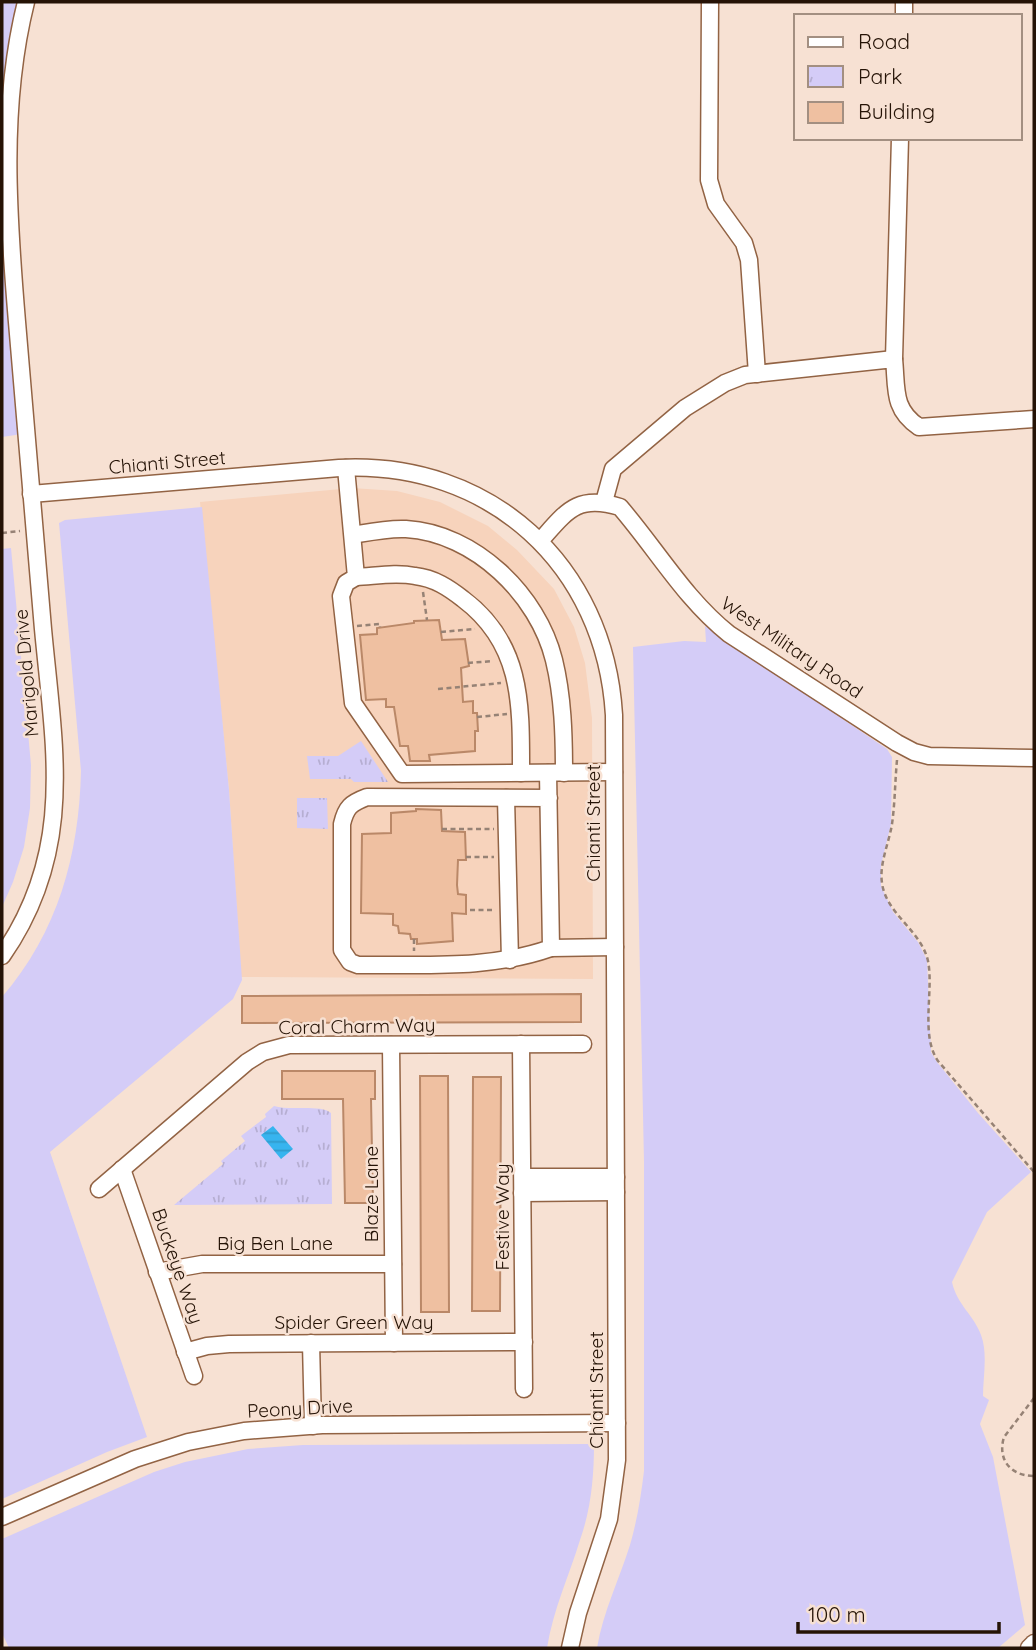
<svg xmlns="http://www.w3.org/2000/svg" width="1036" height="1650" viewBox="0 0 1036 1650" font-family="Quicksand,sans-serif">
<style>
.built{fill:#f7d3bc}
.grass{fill:#d4ccf7}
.park{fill:url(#park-tufts)}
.water{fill:url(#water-rules)}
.building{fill:#efc0a1;stroke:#ba8868;stroke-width:2}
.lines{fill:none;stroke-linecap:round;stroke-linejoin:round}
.minor-casing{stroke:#926344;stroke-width:19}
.path{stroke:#968275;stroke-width:2.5;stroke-dasharray:5 3.5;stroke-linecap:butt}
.minor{stroke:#fff;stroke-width:16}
.labels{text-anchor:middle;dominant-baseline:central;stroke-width:5;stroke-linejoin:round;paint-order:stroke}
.street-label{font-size:19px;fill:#251306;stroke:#f7e1d3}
</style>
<defs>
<pattern id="park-tufts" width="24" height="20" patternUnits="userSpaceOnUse" patternTransform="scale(1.75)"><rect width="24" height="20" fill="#d4ccf7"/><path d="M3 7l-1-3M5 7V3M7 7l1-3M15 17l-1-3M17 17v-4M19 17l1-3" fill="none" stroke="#b6aed2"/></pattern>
<pattern id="water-rules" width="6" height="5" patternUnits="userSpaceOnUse" patternTransform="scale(1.75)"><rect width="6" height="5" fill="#37b4ef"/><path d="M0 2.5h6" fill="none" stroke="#309acb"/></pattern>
</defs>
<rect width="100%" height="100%" fill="#f7e1d3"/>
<path class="built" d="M352 488 397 491 440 502 488 526 517 550 554 589 574 627 585 663 592 718 593 979 241 977 229 790 200 502Z"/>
<g class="grass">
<path d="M2 2H22L3 80 2 102Z"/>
<path d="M2 177 22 434 2 437Z"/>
<path d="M202 507 229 790 242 980 233 999 50 1152 147 1437 107 1452 2 1499V997C58 932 79 855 81 771L59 523 65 520Z"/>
<path d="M11 548 31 765 30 808 24 847 13 882 2 907V549Z"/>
<path d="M705 626 887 749 892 757 891 824 881 865V886L893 912 918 942 927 960 931 1052 937 1062 978 1113 1031 1172 987 1212 952 1282C957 1305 974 1315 981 1335 988 1353 983 1378 983 1396L989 1400 980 1424 993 1457 1025 1625 998 1648H597C603 1612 619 1580 630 1545 637 1521 641 1496 644 1471V1161L633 647 684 641 706 642Z"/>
<path d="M594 1444C594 1477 591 1509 580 1540 569 1576 553 1610 547 1648H9L2 1633V1539L154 1472 185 1462 248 1449 303 1445Z"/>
</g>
<g class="park">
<path d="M361 741 388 782H354L351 779H310L307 756H338Z"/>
<path d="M297 798H327L328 829 297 828Z"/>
<path d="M274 1106C289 1111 321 1104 331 1113L332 1204 174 1205 223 1164 221 1161 245 1141 241 1136 266 1117 265 1114Z"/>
</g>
<path class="water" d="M273 1126 293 1149 281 1159 261 1135Z"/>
<g class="building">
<path d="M439 620 442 640 465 639 469 666 461 668 463 702 473 701V713H477L478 731H475V751L429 755 430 761H410L408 746H400L394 707H386V699L366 700 360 635 377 634V628L414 623V621Z"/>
<path d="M416 809 441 810 442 831 465 832 466 860H458L457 885 458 894 466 895V914L452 913 453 941 417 944V939H411L410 934 399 933 398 926 393 925V914L361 913 362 834 391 833V813L416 811Z"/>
<path d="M581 994V1022L242 1023V996Z"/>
<path d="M282 1071H375V1099H371L373 1203H345L343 1099H282Z"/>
<path d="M420 1076H448L449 1312H421Z"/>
<path d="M473 1077H501L500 1311H472Z"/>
</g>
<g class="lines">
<g class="minor-casing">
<g id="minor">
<path d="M710 2 709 180 716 204 744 243 749 260 757 374"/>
<path d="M904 16V2"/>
<path d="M894 359 900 138"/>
<path d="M346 468 356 577 346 583 341 596 353 703 402 774 614 772"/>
<path d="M31 494 339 468C490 460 605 565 614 715L617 1460 609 1519 578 1613 570 1648"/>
<path d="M604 502 613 469 685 408 725 383 745 375 894 359C897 388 892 409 919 427L1034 419"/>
<path d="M353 535C370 532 388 528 406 529 475 533 538 595 554 660 563 697 564 735 564 773"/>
<path d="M540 541C567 511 577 494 620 507 657 550 685 599 729 634L897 743 914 752 929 756 1034 758"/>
<path d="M356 577C376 576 396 572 415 576 434 578 449 588 463 599 523 644 521 705 521 773"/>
<path d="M548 773 551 948C489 970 423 964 358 965L350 962 342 950V824C346 807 351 803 367 797L549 798"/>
<path d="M506 798 510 960"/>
<path d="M551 948 615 947"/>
<path d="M2 956C76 850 54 748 43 629 34 526 25 424 17 322 8 215 0 106 26 2"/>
<path d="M521 1044 524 1389"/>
<path d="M391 1045 394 1343"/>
<path d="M122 1169 194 1376"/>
<path d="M523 1177H616"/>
<path d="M99 1189 247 1062 263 1052 289 1045 583 1044"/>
<path d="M522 1193 616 1192"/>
<path d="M157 1272 202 1264H393"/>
<path d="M311 1343 313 1426"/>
<path d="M185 1352 207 1346 229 1344 524 1342"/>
<path d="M2 1517 135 1459 188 1442 244 1431 322 1425 617 1423"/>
<path d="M1029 1648 1034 1643"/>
</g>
</g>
<g class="path">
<path d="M2 533 20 531"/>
<path d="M423 592 427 620"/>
<path d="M357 626 380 624V627"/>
<path d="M441 632 475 629"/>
<path d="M468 663 493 661"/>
<path d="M438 689 501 683"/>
<path d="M477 717 507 714"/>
<path d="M897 760C895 781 895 803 892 824 889 843 879 864 882 883 886 914 921 930 928 961 934 991 920 1035 938 1061L1034 1172"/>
<path d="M442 829H494"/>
<path d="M466 857H494"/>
<path d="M470 910H495"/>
<path d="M414 939V951"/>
<path d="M1034 1398 1004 1437C997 1460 1011 1476 1034 1476"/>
</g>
<use href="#minor" class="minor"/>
</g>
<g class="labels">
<g class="street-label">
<text transform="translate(167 462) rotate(-5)">Chianti Street</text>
<text transform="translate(792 647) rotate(34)">West Military Road</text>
<text transform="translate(26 673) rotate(-95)">Marigold Drive</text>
<text transform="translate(593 823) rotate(-90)">Chianti Street</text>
<text transform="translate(357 1026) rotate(-1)">Coral Charm Way</text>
<text transform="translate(371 1194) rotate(-90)">Blaze Lane</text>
<text transform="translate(502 1217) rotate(-90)">Festive Way</text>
<text x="275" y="1243">Big Ben Lane</text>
<text transform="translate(178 1266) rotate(71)">Buckeye Way</text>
<text x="354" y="1322">Spider Green Way</text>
<text transform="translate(596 1390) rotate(-90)">Chianti Street</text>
<text transform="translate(300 1408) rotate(-3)">Peony Drive</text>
</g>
</g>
<rect width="1036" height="1650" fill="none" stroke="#251306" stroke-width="7"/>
<rect x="794" y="14" width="228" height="126" fill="#f7e1d3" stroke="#a38f81" stroke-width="2"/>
<rect x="808" y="37" width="35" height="10" fill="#ffffff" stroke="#a38f81" stroke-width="2"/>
<text x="858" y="49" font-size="21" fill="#251306">Road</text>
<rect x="808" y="66" width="35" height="21" fill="url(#park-tufts)" stroke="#a38f81" stroke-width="2"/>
<text x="858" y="84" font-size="21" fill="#251306">Park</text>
<rect x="808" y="102" width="35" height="21" fill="#efc0a1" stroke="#a38f81" stroke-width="2"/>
<text x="858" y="119" font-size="21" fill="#251306">Building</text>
<path d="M798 1622v10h201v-10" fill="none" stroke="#251306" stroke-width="3.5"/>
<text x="808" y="1622" font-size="21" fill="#251306" stroke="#f7e1d3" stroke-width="5" paint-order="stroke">100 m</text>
</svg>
